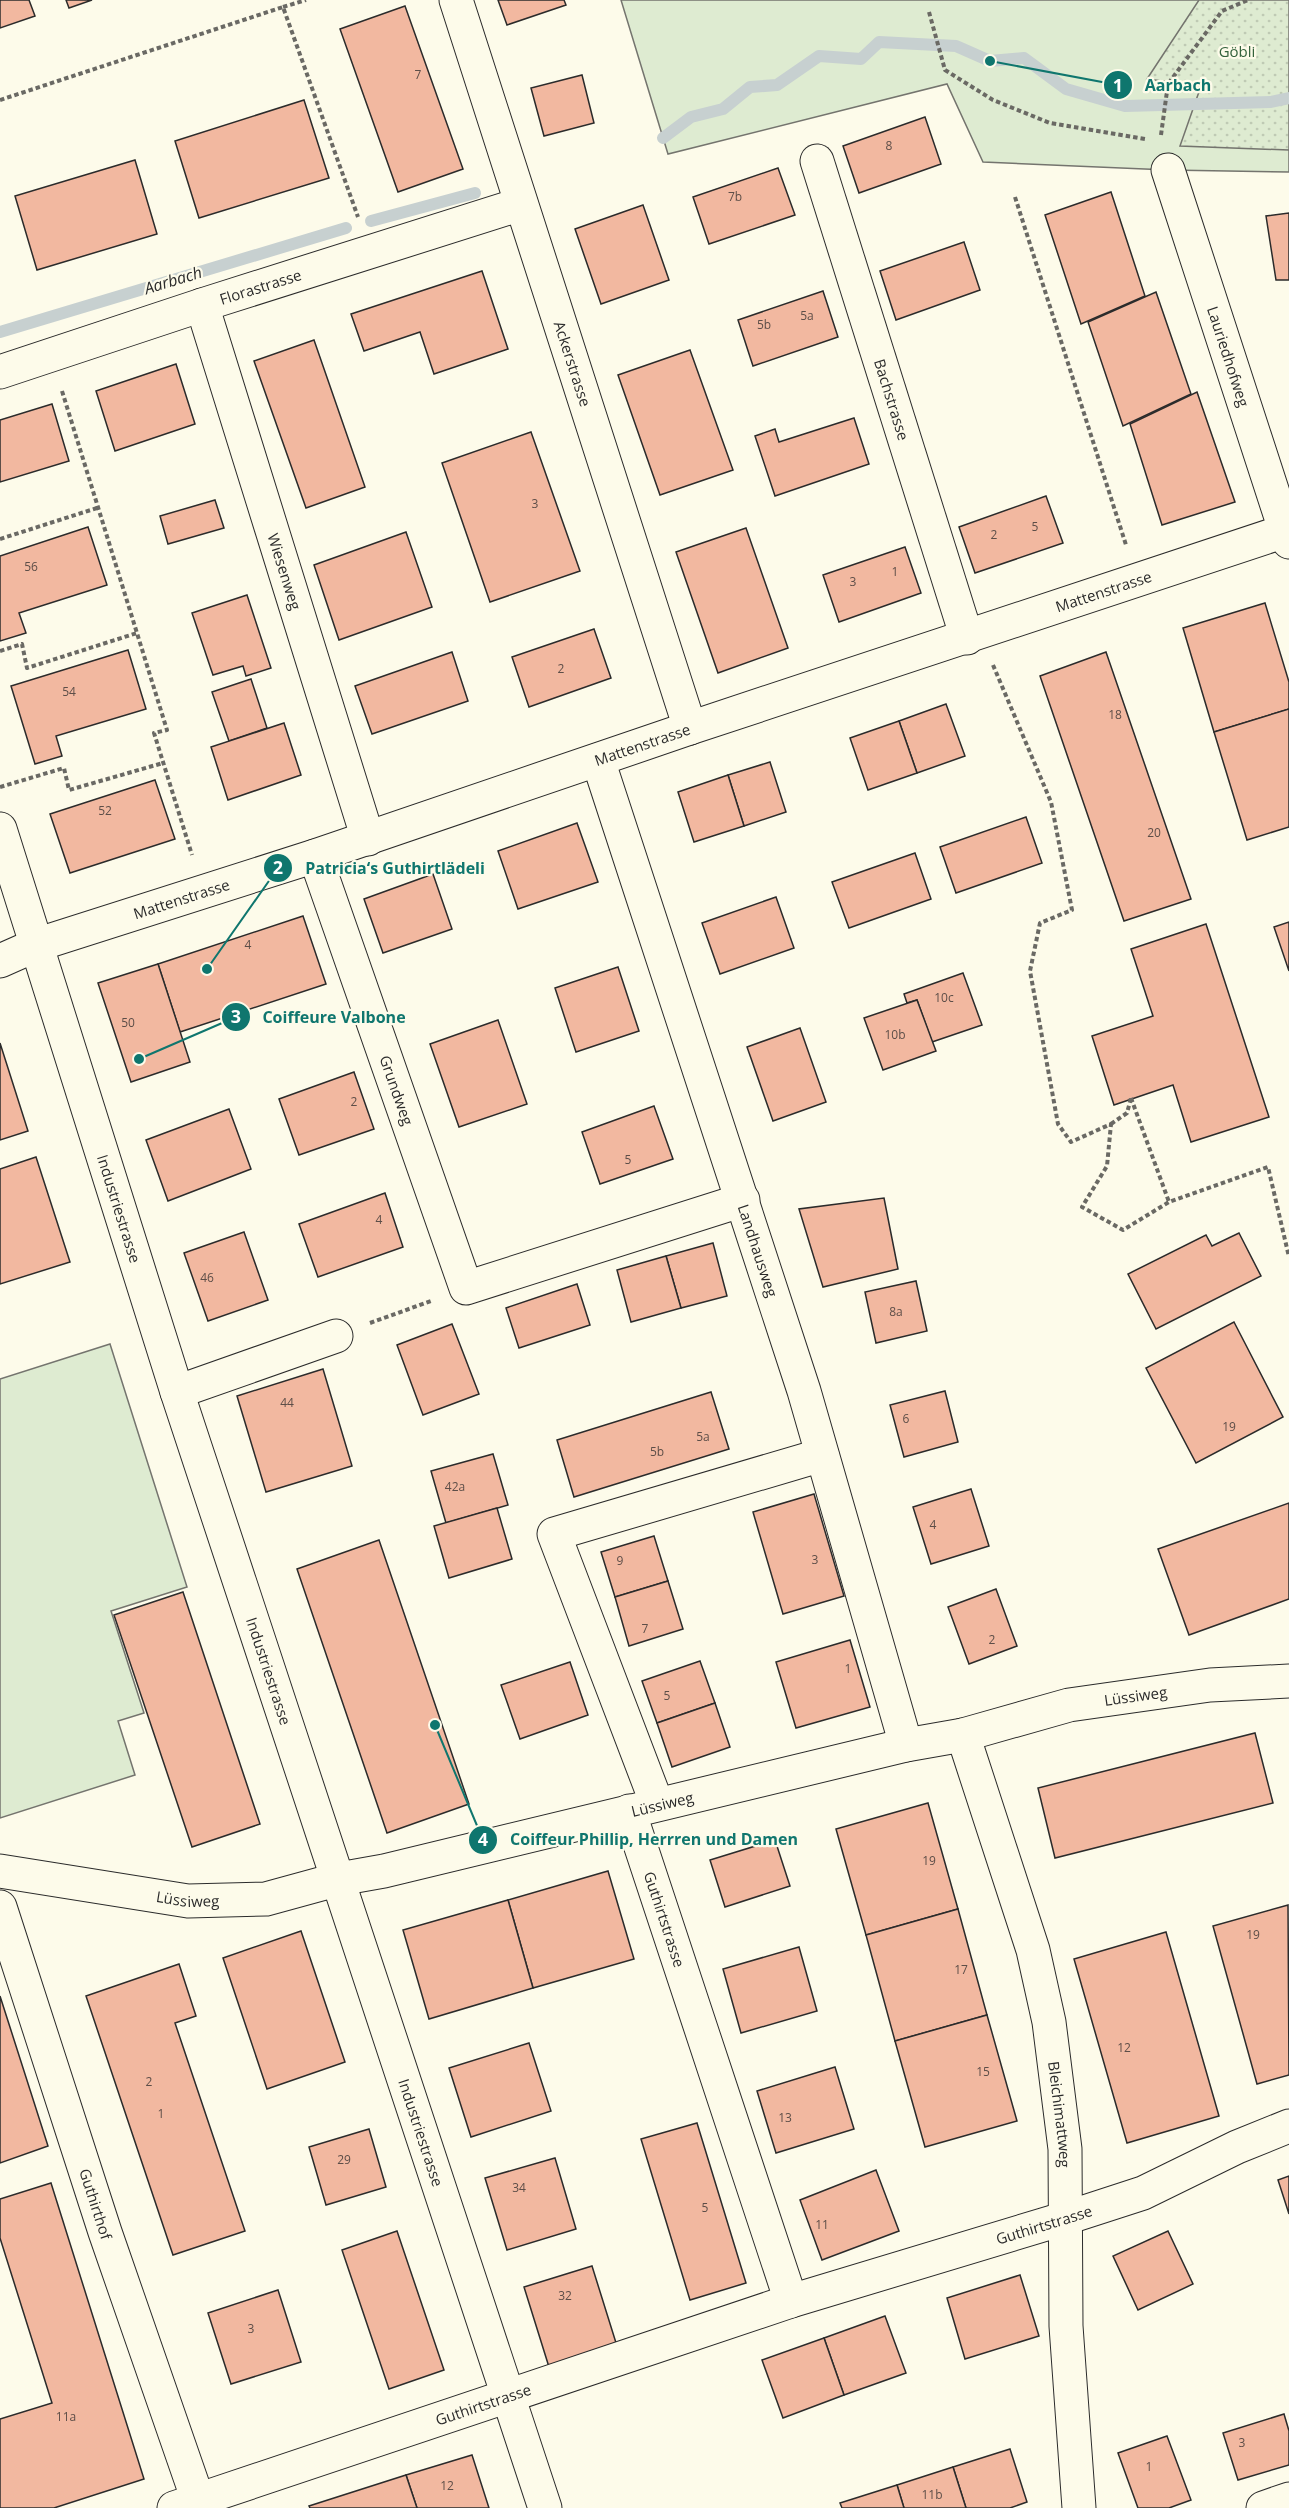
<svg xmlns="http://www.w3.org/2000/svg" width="1289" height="2508" viewBox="0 0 1289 2508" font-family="'Open Sans',sans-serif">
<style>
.grass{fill:#deebd1;stroke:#74746e;stroke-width:1.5}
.park{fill:url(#park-dots);stroke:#74746e;stroke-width:1.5}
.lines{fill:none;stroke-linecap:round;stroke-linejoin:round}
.stream{stroke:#c7d0d0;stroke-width:12}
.building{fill:#f2b8a0;stroke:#2b2b2b;stroke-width:1.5}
.minor-casing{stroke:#2b2b2b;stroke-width:35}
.path{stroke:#6a6964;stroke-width:4;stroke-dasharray:4.5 3;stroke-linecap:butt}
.minor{stroke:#fdfbea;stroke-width:33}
.labels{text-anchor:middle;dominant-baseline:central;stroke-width:4.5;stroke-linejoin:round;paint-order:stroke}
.number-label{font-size:12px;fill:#5d4e48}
.park-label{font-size:15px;fill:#34623c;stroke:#fdfbea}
.street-label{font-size:15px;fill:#2b2b2b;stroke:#fdfbea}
.water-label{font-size:16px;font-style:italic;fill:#2b2b2b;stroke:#fdfbea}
.leader{fill:none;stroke:#0f766e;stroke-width:2}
.callout-dot{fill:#0f766e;stroke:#fdfbea;stroke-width:2}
.mark-label{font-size:18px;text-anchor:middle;font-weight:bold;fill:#fff}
.callout-label{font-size:16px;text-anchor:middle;font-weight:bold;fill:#0f766e;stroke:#fdfbea;stroke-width:4.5;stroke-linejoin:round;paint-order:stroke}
</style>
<defs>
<pattern id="park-dots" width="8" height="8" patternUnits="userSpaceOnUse" patternTransform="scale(1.5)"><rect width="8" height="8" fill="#deebd1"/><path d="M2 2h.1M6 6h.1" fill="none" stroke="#bfcab4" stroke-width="1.8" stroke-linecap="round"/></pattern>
</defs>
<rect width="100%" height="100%" fill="#fdfbea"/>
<g class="grass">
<path d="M621 0H1289V172L1168 170 983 162 947 84 668 154Z"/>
<path d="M110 1344 187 1587 111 1611 144 1713 118 1721 135 1775 0 1818V1379Z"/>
</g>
<path class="park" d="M1199 0H1289V150L1180 146 1201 86 1147 79Z"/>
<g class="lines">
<g class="stream">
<path d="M663 138 691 117 723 109 750 87 777 85 819 56 861 59 879 42 956 46 990 61 1024 58 1066 89 1125 106 1271 102 1289 98"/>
<path d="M371 221 475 193"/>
<path d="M0 332 346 228"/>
</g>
</g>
<g class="building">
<path d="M0 0H29L35 16 0 28Z"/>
<path d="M66 0H92L69 8Z"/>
<path d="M498 0H564L566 5 507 25Z"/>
<path d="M405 6 463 169 398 192 340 29Z"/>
<path d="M582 75 594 123 544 136 531 88Z"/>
<path d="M304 100 329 178 199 218 175 141Z"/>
<path d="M925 117 941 164 859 193 843 146Z"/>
<path d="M135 160 157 234 37 270 15 196Z"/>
<path d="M778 168 795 215 709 244 693 197Z"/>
<path d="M1111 192 1145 296 1081 324 1045 215Z"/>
<path d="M643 205 669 280 601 304 575 229Z"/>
<path d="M1289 213V280H1276L1266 216Z"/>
<path d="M964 242 980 290 896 320 880 271Z"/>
<path d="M482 271 508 349 434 374 420 332 364 351 351 314Z"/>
<path d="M823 291 838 337 753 366 738 320Z"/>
<path d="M1156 292 1191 394 1123 426 1088 322Z"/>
<path d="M314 340 365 487 306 508 254 361Z"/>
<path d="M690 350 733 470 660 495 618 375Z"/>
<path d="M176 364 195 424 115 451 96 391Z"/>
<path d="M1197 392 1235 502 1162 525 1130 424Z"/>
<path d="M52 404 69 461 0 482V420Z"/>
<path d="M854 418 869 464 775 496 755 436 775 429 779 442Z"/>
<path d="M531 432 580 571 490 602 442 463Z"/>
<path d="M1046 496 1063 543 975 573 959 527Z"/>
<path d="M215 500 224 528 168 544 160 516Z"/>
<path d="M88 527 107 585 19 613 26 633 0 641V556Z"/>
<path d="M746 528 788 648 718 673 676 552Z"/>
<path d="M406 532 432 607 339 640 314 565Z"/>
<path d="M905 547 921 593 839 622 823 575Z"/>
<path d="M247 595 271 668 246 676 243 666 213 675 192 613Z"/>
<path d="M1265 603 1289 682V709L1214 732 1183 628Z"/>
<path d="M594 629 611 678 529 707 512 657Z"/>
<path d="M128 650 146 709 56 736 62 756 35 764 11 686Z"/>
<path d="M452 652 468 701 372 734 355 686Z"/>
<path d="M1106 652 1191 899 1124 921 1040 676Z"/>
<path d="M251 679 267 728 229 741 212 692Z"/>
<path d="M946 704 965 756 917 773 899 721Z"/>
<path d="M1289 709V827L1247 840 1214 732Z"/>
<path d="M899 721 917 773 868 790 850 738Z"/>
<path d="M284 723 301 775 228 800 211 747Z"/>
<path d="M770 762 786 812 744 826 728 775Z"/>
<path d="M728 775 744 826 694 842 678 792Z"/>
<path d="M155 780 175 839 70 873 50 814Z"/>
<path d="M1026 817 1042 863 956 893 940 847Z"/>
<path d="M577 823 598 882 518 909 498 851Z"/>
<path d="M915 853 931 899 849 928 832 882Z"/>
<path d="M433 874 452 929 383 953 364 899Z"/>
<path d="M776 897 794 948 720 974 702 923Z"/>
<path d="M303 916 326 984 180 1032 158 964Z"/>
<path d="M1289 922V971L1274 927Z"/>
<path d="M1206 924 1269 1117 1191 1142 1173 1085 1114 1105 1092 1036 1153 1016 1131 949Z"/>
<path d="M158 964 190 1062 131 1082 98 983Z"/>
<path d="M618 967 639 1031 576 1052 555 988Z"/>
<path d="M963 973 982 1025 932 1042 917 1000 907 1003 904 994Z"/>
<path d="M917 1000 936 1051 883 1070 864 1018Z"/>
<path d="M498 1020 527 1104 459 1127 430 1044Z"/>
<path d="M800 1028 826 1102 773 1121 747 1047Z"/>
<path d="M0 1043 28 1131 0 1140Z"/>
<path d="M354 1072 374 1129 299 1155 279 1099Z"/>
<path d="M654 1106 673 1159 600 1184 582 1132Z"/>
<path d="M229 1109 251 1169 168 1201 146 1140Z"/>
<path d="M36 1157 70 1262 0 1284V1169Z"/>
<path d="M385 1193 403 1247 318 1277 299 1224Z"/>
<path d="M884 1198 898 1269 823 1287 799 1209Z"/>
<path d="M244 1232 268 1300 208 1321 184 1253Z"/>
<path d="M1239 1233 1261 1276 1156 1329 1128 1274 1206 1235 1212 1246Z"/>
<path d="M713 1243 727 1296 681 1308 666 1256Z"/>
<path d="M666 1256 681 1308 631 1322 617 1270Z"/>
<path d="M916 1281 927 1331 876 1343 865 1292Z"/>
<path d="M577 1284 590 1325 519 1348 506 1308Z"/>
<path d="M1234 1322 1283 1417 1196 1463 1146 1368Z"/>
<path d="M452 1324 479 1394 423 1415 397 1345Z"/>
<path d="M323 1369 352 1466 266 1492 237 1396Z"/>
<path d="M945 1391 958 1442 904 1457 890 1405Z"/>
<path d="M711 1392 729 1449 574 1497 557 1440Z"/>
<path d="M493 1454 508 1505 446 1523 431 1471Z"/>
<path d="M971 1489 989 1546 931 1564 913 1507Z"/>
<path d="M814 1494 844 1596 783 1614 753 1512Z"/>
<path d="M1289 1503V1599L1189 1635 1158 1549Z"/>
<path d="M497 1508 512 1559 449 1578 434 1526Z"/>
<path d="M654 1536 668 1581 615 1597 601 1552Z"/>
<path d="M379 1540 469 1804 387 1833 297 1569Z"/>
<path d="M668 1581 683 1629 629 1646 615 1597Z"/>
<path d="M996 1589 1017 1646 969 1664 948 1607Z"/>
<path d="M183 1592 260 1824 192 1847 114 1615Z"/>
<path d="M850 1640 870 1707 796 1728 776 1662Z"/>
<path d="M700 1661 715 1703 657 1723 642 1681Z"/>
<path d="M570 1662 588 1715 520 1739 501 1685Z"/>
<path d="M715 1703 730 1747 672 1767 657 1723Z"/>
<path d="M1255 1733 1273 1803 1055 1858 1038 1788Z"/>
<path d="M928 1803 958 1909 866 1935 836 1829Z"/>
<path d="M775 1840 790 1886 725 1907 710 1860Z"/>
<path d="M608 1871 634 1959 533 1988 508 1900Z"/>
<path d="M508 1900 533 1988 429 2019 403 1930Z"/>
<path d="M1288 1905 1289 2075 1257 2084 1213 1926Z"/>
<path d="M958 1909 987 2015 895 2041 866 1935Z"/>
<path d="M301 1931 345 2062 267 2089 223 1958Z"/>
<path d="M1166 1932 1219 2116 1127 2143 1074 1959Z"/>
<path d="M799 1947 817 2011 741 2033 723 1969Z"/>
<path d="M179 1964 196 2016 175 2023 245 2231 173 2255 86 1996Z"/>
<path d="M0 1996 48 2146 0 2163Z"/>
<path d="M987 2015 1017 2121 925 2147 895 2041Z"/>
<path d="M529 2043 551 2111 471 2137 449 2068Z"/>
<path d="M835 2067 854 2129 776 2153 757 2091Z"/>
<path d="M697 2123 746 2283 690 2300 641 2139Z"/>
<path d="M369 2129 386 2187 326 2205 309 2147Z"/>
<path d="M555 2158 576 2229 507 2250 485 2178Z"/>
<path d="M876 2170 899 2231 822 2260 800 2200Z"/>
<path d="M1289 2176V2214L1278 2180Z"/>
<path d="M51 2183 144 2479 54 2508H0V2419L52 2403 0 2238V2199Z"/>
<path d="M397 2231 444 2370 389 2389 342 2250Z"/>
<path d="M1168 2231 1193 2284 1138 2310 1113 2256Z"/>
<path d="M592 2266 617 2346 549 2367 524 2287Z"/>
<path d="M1020 2275 1039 2336 965 2359 947 2298Z"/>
<path d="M278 2290 301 2362 231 2384 208 2313Z"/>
<path d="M885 2316 906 2373 844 2395 824 2338Z"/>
<path d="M824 2338 844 2395 783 2418 762 2360Z"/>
<path d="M1284 2414 1289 2431V2465L1238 2480 1223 2433Z"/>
<path d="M1167 2436 1191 2500 1169 2508H1138L1118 2453Z"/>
<path d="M1010 2449 1027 2502 1010 2508H966L953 2467Z"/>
<path d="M472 2455 489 2508H417L406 2475Z"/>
<path d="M953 2467 966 2508H904L897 2485Z"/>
<path d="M406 2475 417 2508H310L309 2506Z"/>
<path d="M897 2485 904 2508H842L840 2503Z"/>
</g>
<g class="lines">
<g class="minor-casing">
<g id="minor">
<path id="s1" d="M456 0 690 728"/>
<path id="s2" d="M817 161 967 638"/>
<path id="s3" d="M1168 170 1289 542"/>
<path id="s4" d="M202 305 368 839"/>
<path id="s5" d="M0 372 202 305 521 204"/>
<path id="s6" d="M598 760 804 1391 906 1745"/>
<path id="s7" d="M0 829 177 1392 545 2508"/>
<path id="s8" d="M315 856 466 1288 743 1200"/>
<path id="s9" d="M0 961 36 945 315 856 690 728 1285 531"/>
<path d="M177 1392 336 1336"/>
<path id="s10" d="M963 1735 1033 1950 1049 2022 1065 2149 1066 2326 1079 2508"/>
<path d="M657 1804 554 1534 822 1455"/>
<path id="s11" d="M629 1811 791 2301"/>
<path id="s12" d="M0 1871 188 1901 266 1899 339 1879 384 1871 906 1745 963 1735 1069 1705 1210 1685 1289 1681"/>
<path id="s13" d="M0 1907 105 2232 198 2500"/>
<path id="s14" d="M174 2508 791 2301 1066 2218 1143 2193 1237 2147 1289 2126"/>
<path d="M1263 2508 1289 2499"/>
</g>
</g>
<g class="path">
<path d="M283 7 306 0"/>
<path d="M929 12 945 70 993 100 1050 123 1145 139"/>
<path d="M0 100 283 7 358 217"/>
<path d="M1161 135 1168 84 1222 11 1248 0"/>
<path d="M1015 197 1126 545"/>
<path d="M62 391 167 730 154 733 192 855"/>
<path d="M0 539 97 508"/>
<path d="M0 651 22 644 27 668 137 633"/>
<path d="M993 665 1051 802 1072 910 1040 923 1030 971 1058 1124 1071 1142 1111 1124 1107 1166 1082 1207 1123 1230 1169 1202 1268 1167 1289 1257"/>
<path d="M0 787 64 768 69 790 163 763"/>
<path d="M1131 1098 1169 1202"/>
<path d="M1111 1124 1127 1113 1131 1098"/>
<path d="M370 1323 431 1301"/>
</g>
<use href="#minor" class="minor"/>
</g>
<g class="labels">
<g class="number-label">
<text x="418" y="74">7</text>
<text x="889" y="145">8</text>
<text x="735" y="196">7b</text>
<text x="807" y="315">5a</text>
<text x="764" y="324">5b</text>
<text x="535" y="503">3</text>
<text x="1035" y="526">5</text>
<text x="994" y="534">2</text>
<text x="31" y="566">56</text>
<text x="895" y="571">1</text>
<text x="853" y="581">3</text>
<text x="561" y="668">2</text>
<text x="69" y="691">54</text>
<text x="1115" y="714">18</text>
<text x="105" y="810">52</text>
<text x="1154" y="832">20</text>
<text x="248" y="944">4</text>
<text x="944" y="997">10c</text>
<text x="128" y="1022">50</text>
<text x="895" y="1034">10b</text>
<text x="354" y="1101">2</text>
<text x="628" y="1159">5</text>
<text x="379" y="1219">4</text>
<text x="207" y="1277">46</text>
<text x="896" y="1311">8a</text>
<text x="287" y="1402">44</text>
<text x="906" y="1418">6</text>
<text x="1229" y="1426">19</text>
<text x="703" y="1436">5a</text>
<text x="657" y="1451">5b</text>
<text x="455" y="1486">42a</text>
<text x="933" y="1524">4</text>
<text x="815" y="1559">3</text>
<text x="620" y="1560">9</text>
<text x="645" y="1628">7</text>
<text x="992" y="1639">2</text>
<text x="848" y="1668">1</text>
<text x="667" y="1695">5</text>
<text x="929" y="1860">19</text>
<text x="1253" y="1934">19</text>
<text x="961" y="1969">17</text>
<text x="1124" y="2047">12</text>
<text x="983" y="2071">15</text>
<text x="149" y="2081">2</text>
<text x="161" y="2113">1</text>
<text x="785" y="2117">13</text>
<text x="344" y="2159">29</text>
<text x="519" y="2187">34</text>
<text x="705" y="2207">5</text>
<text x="822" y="2224">11</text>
<text x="565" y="2295">32</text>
<text x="251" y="2328">3</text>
<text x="66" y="2416">11a</text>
<text x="1242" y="2442">3</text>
<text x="1149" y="2466">1</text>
<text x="447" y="2485">12</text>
<text x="932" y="2494">11b</text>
</g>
<g class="park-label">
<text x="1237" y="51">Göbli</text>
</g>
<g class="street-label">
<text stroke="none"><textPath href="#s5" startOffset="274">Florastrasse</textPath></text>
<text stroke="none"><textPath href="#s3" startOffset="196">Lauriedhofweg</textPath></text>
<text stroke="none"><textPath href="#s1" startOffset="382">Ackerstrasse</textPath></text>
<text stroke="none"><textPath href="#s2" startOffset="250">Bachstrasse</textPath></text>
<text stroke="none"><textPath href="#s4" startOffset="279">Wiesenweg</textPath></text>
<text stroke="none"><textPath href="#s9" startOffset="1164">Mattenstrasse</textPath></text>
<text stroke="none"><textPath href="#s9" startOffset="678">Mattenstrasse</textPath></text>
<text stroke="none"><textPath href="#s9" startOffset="192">Mattenstrasse</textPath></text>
<text stroke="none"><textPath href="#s8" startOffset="248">Grundweg</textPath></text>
<text stroke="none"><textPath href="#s7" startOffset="398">Industriestrasse</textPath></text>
<text stroke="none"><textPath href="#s6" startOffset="516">Landhausweg</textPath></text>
<text stroke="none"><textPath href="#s7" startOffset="884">Industriestrasse</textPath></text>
<text stroke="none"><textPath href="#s12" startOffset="1162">Lüssiweg</textPath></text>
<text stroke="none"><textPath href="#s12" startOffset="676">Lüssiweg</textPath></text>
<text stroke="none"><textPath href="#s12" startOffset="190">Lüssiweg</textPath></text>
<text stroke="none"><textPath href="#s11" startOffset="114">Guthirtstrasse</textPath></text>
<text stroke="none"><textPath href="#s10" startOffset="393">Bleichimattweg</textPath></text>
<text stroke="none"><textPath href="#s7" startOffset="1370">Industriestrasse</textPath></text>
<text stroke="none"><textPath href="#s13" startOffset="312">Guthirthof</textPath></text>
<text stroke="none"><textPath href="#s14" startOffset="915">Guthirtstrasse</textPath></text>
<text stroke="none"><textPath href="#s14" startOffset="326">Guthirtstrasse</textPath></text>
</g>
<g class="water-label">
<text transform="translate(173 280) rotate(-17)">Aarbach</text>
</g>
</g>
<path class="leader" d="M990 61L1118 85M207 969L278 868M139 1059L236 1017M435 1725L483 1840"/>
<g class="callout-dot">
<circle cx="990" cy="61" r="6"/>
<circle cx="207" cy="969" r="6"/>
<circle cx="139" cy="1059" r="6"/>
<circle cx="435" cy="1725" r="6"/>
<circle cx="1118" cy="85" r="15"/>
<circle cx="278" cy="868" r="15"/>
<circle cx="236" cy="1017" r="15"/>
<circle cx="483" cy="1840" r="15"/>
</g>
<g class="mark-label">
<text x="1118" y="92">1</text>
<text x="278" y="874">2</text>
<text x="236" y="1023">3</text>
<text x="483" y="1846">4</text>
</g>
<g class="callout-label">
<text x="1178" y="91">Aarbach</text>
<text x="395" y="874">Patricia‘s Guthirtlädeli</text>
<text x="334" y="1023">Coiffeure Valbone</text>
<text x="654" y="1845">Coiffeur Phillip, Herrren und Damen</text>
</g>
</svg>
